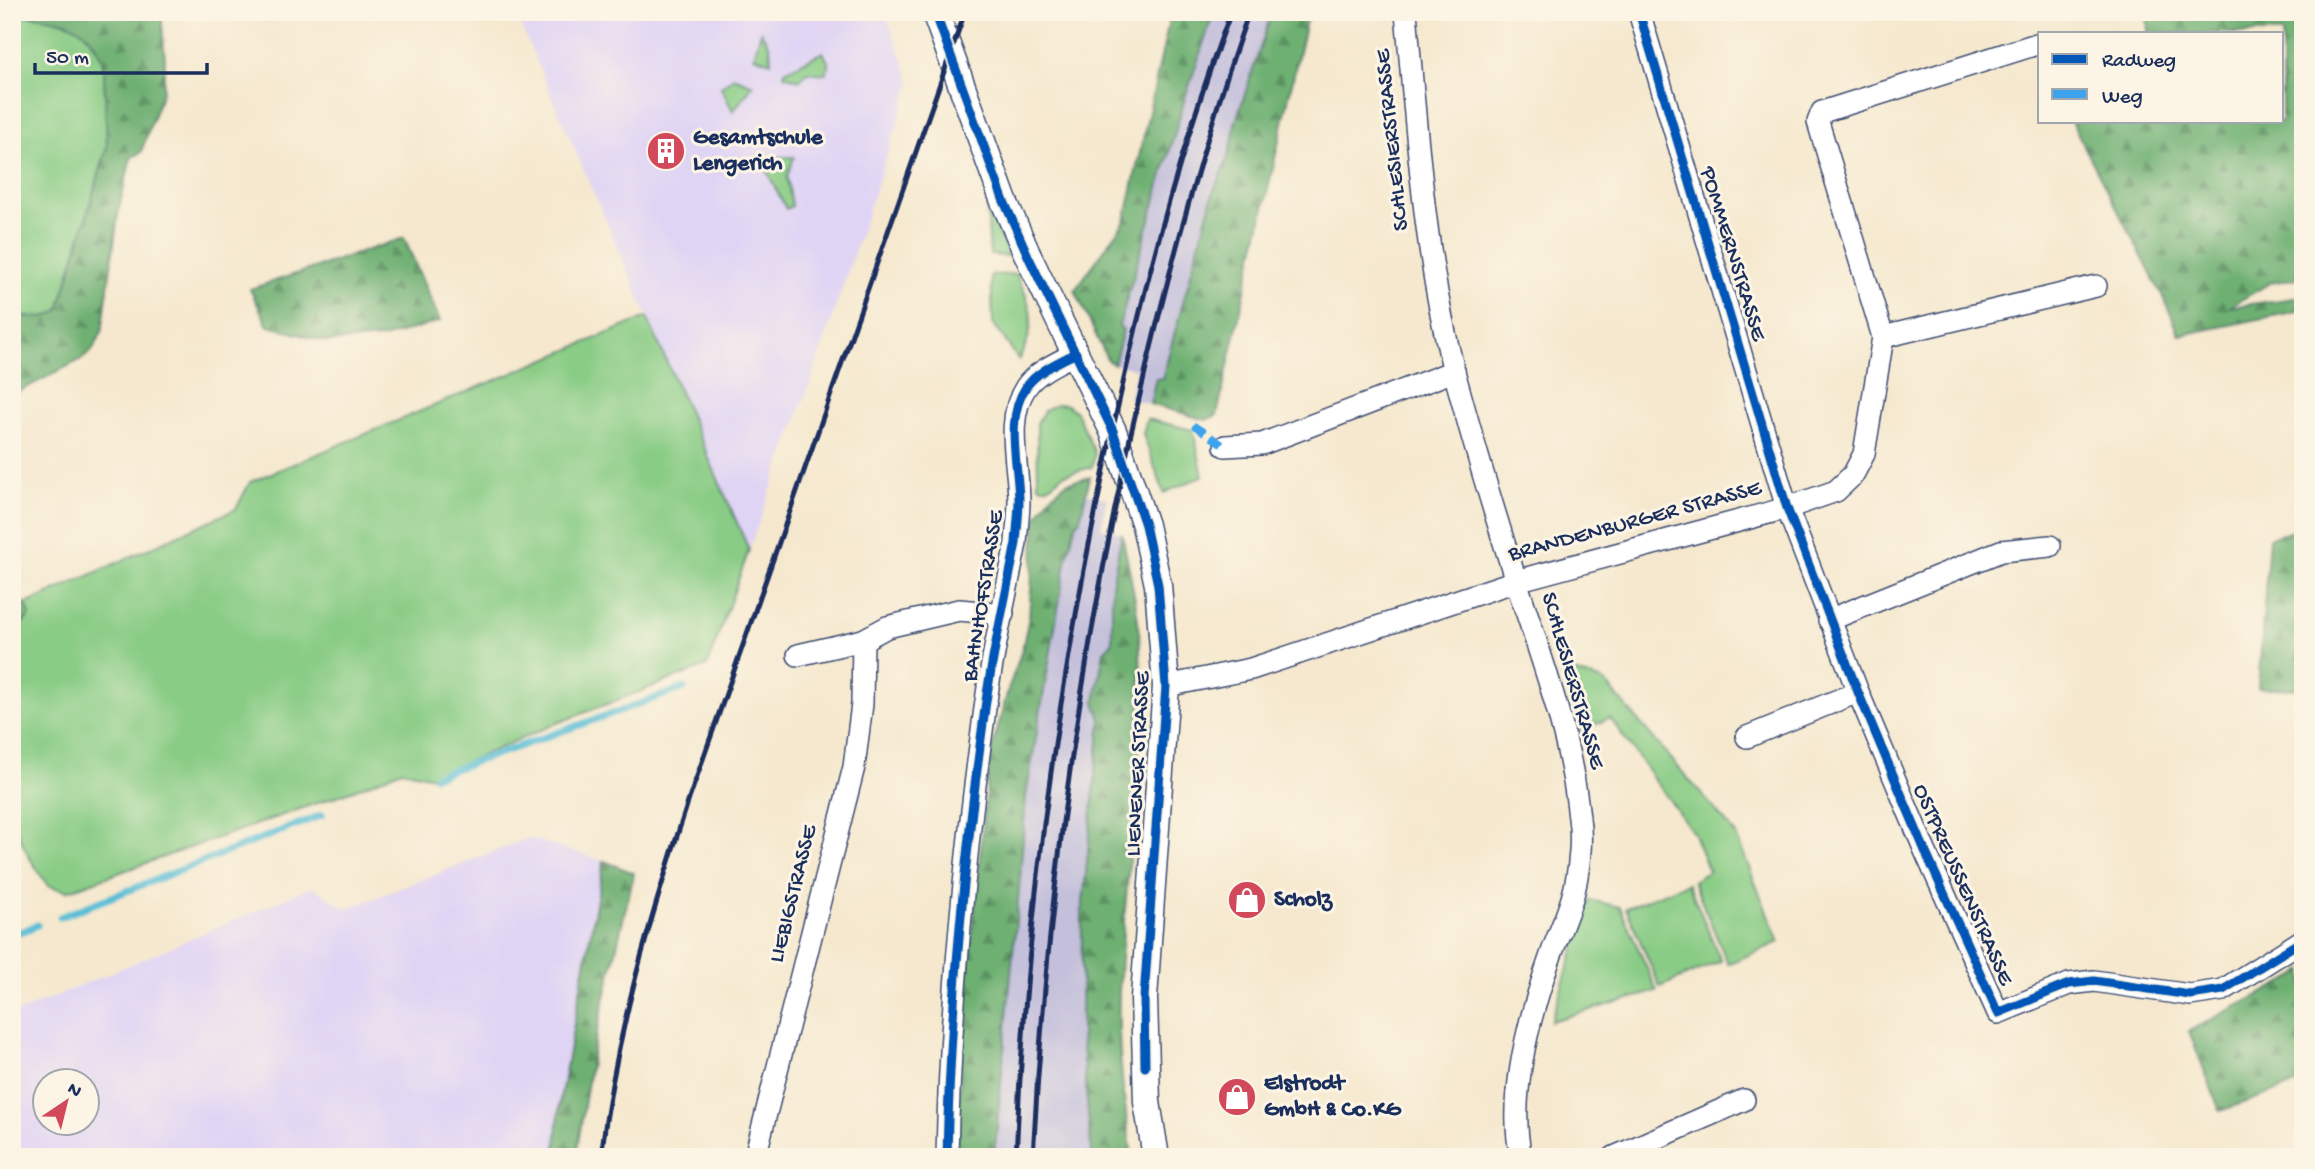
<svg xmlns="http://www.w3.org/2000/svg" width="2315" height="1169" viewBox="0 0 2315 1169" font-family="'Gochi Hand',sans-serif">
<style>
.built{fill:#e0d4f4;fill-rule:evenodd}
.railway{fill:#c4c0db}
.green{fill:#89cc85;stroke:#527e72;stroke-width:2}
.forest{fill:url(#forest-firs);stroke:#447068;stroke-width:2}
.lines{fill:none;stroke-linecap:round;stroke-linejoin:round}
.stream{stroke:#58bed6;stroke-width:7}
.minor-casing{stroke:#3c4b6f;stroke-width:24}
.tertiary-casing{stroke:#3c4b6f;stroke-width:29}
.minor{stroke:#fff;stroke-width:21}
.tertiary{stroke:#fff;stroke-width:26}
.rail{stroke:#1b2f5e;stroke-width:5}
.quiet{stroke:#3da3ed;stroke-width:7;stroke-dasharray:14 7;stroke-linecap:butt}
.cycleway-casing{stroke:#fcf5e5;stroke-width:13}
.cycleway{stroke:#0057b8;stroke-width:9}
.labels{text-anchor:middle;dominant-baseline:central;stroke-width:6;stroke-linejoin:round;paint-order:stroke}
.poi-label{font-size:23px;font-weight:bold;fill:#1b2f5e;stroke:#fcf5e5;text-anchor:start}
.street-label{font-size:23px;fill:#1b2f5e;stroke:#fcf5e5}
</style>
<defs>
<pattern id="forest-firs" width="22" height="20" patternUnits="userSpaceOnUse" patternTransform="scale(1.75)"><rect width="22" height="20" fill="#6eb072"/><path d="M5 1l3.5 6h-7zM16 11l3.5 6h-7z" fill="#5a9061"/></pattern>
</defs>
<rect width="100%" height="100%" fill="#fcf5e5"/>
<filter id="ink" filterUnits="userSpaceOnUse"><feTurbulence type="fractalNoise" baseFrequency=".0143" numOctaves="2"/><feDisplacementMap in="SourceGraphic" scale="14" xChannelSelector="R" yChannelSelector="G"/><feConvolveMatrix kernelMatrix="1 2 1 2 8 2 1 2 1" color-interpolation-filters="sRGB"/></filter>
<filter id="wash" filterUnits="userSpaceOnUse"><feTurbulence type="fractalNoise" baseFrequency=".00686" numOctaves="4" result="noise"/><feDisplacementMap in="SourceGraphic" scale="28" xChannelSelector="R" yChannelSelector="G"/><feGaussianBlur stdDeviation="1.57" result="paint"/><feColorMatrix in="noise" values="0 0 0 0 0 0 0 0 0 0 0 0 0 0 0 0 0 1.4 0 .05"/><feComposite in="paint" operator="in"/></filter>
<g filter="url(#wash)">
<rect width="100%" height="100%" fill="#f5e8ce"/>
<g class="built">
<path d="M515 12H885L911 83 815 369 749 550Z"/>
<path d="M529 838 604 861 560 1100 555 1157H12V1015L312 887 347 909ZM46 1082H88V1124H46Z"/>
</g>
<g class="railway">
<path d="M1214 12H1272L1235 124 1233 140 1222 174 1214 190 1162 379H1156L1150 404 1129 399 1136 369 1114 364 1123 330 1119 326 1185 98Z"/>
<path d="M1086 493 1107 498 1101 528 1122 533 1112 585V643L1095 702 1101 718 1081 1036 1092 1157H994L1020 878 1026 796 1066 562 1076 523 1080 519Z"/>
</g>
<g class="green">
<path d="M12 15 43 16 79 26 96 48 103 61 104 70 107 147 59 310C44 321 30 317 12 314Z"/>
<path d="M761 32 770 46 771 62 754 56Z"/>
<path d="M823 52 829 64 825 74 807 72 800 80 784 75 785 71Z"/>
<path d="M734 77 753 85 733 111 721 87Z"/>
<path d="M760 157H794L787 177 792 206 786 209Z"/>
<path d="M987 208 1009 256 990 255Z"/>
<path d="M1016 274C1033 309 1038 323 1019 360L993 323 991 275Z"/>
<path d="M647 317 749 550 707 666 557 723 433 777 402 770 354 790 67 891 48 886 29 857 12 821V631L21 626 30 615 26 604 236 509 250 482Z"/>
<path d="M1056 404 1067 405 1076 412 1095 453 1092 467 1063 475 1048 487H1042L1038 484 1037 423 1044 411Z"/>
<path d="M1147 419 1193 430 1203 476 1164 493 1143 434Z"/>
<path d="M1562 669 1604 681 1735 833 1779 942 1728 964 1693 881 1709 871 1694 834 1610 718 1582 730Z"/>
<path d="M1688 883 1721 961 1660 987 1626 908Z"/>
<path d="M1590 900 1620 907 1657 991 1551 1021Z"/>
</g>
<g class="forest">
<path d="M12 12H161L165 60 163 89 141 152 131 158 119 208 102 332 91 352 82 359 12 395V314C30 317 44 321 59 310L107 147 104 70C96 21 54 16 12 15Z"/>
<path d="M1171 12H1214L1185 98 1119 326 1123 330 1114 364 1108 361 1075 290 1125 221Z"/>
<path d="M1272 12H1308L1217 415 1206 420 1150 404 1156 378 1162 379 1214 190C1225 169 1233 147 1235 124Z"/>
<path d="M2147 12H2303V277L2270 283 2229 307 2303 297V310L2180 335 2162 295 2071 121H2282V33H2148Z"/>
<path d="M404 238 440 321 383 338 327 342 268 326 250 289Z"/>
<path d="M1090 477 1080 519 1076 523 1066 562 1026 796 1020 878 994 1157H956L963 1023 990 756 1008 690 1022 650 1029 617 1036 518 1049 498 1066 483Z"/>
<path d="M2303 528V689L2258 688 2269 538Z"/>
<path d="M1122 533C1129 571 1139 610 1140 648 1145 763 1124 878 1119 993 1117 1048 1124 1102 1132 1157H1092L1081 1036 1082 913 1101 719 1095 702 1104 651 1112 643V585Z"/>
<path d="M12 594 26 604 30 615 20 626 12 631Z"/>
<path d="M604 861 634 873 593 1049 576 1157H555L560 1100Z"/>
<path d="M2303 970V1082L2220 1111 2189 1031 2296 976Z"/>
</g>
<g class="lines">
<g class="stream">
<path d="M435 776 684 688"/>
<path d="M60 917 322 815"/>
<path d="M12 930 21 932 37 925"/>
</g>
</g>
</g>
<g filter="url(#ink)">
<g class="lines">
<g class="minor-casing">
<g id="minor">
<path d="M1406 12C1417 133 1424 257 1455 375 1474 445 1495 515 1517 584 1542 660 1571 737 1579 818 1582 837 1580 863 1576 882 1572 907 1559 931 1551 955 1530 1014 1507 1095 1521 1157"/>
<path d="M1639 12 1787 508 1858 692 1926 853 1998 1013 2069 984 2094 981 2190 995 2223 990 2303 940"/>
<path d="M1883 337 2096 286"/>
<path d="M1225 446 1262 444 1454 371"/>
<path d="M1829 620 2001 551 2050 546"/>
<path d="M798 655 863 640 887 627 959 610 1003 614"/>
<path d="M1166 686 1251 669 1516 581 1787 508 1836 491 1853 475 1864 454 1883 337 1818 122 1822 112 2040 43"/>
<path d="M1747 737 1858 692"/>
<path d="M755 1157 854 767 862 704 863 640"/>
<path d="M947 1157C950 1009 964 862 984 716 991 658 1005 600 1016 543 1017 528 1019 514 1019 499 1018 463 1005 418 1026 387 1037 371 1059 362 1076 353"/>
<path d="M1614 1157 1744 1100"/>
</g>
</g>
<g class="tertiary-casing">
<path id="tertiary" d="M935 12 1003 199 1029 258 1113 431 1145 525 1158 585 1166 686 1144 998 1147 1102 1156 1157"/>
</g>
<use href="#minor" class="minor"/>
<use href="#tertiary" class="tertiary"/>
<g class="rail">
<path d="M601 1157C616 1032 650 918 689 799L965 12"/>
<path d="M1016 1157C1026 908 1061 662 1115 419 1145 282 1181 143 1231 12"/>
<path d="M1033 1157C1047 887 1085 619 1149 356 1177 240 1209 124 1249 12"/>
</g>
<path class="quiet" d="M1193 425 1225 446"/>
<g class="cycleway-casing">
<g id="cycleway">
<path d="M935 12 1003 199 1029 258 1113 431 1145 525 1158 585 1166 686 1144 998 1145 1067"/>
<path d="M1639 12 1787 508 1858 692 1926 853 1998 1013 2069 984 2094 981 2190 995 2223 990 2303 940"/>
<path d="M947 1157C950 1009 964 862 984 716 991 658 1005 600 1016 543 1017 528 1019 514 1019 499 1018 463 1005 418 1026 387 1037 371 1059 362 1076 353"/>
</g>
</g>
<use href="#cycleway" class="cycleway"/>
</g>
</g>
<defs>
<g id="building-disc" transform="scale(2.0125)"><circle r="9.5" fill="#d1495b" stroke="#fcf5e5"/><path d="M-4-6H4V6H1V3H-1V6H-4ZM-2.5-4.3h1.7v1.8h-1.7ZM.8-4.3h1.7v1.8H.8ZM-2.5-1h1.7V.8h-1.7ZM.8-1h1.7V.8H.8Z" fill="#fff"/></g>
<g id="shop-disc" transform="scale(2.0125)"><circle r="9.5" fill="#d1495b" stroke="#fcf5e5"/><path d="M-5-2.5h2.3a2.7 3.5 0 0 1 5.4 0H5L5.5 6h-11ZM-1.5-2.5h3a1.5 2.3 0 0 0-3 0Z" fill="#fff"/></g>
</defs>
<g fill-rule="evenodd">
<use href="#building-disc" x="666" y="151"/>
<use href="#shop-disc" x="1247" y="900"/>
<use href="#shop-disc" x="1237" y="1097"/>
</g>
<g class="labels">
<g class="poi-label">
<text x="693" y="138">Gesamtschule<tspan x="693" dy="26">Lengerich</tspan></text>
<text x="1274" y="900">Scholz</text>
<text x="1264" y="1084">Elstrodt<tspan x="1264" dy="26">GmbH &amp; Co.KG</tspan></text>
</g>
<g class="street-label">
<text transform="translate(1393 140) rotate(-96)">SCHLESIERSTRASSE</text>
<text transform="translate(1732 254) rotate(73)">POMMERNSTRASSE</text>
<text transform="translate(1635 522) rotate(-15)">BRANDENBURGER STRASSE</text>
<text transform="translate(984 596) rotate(-81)">BAHNHOFSTRASSE</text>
<text transform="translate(1572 681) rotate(74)">SCHLESIERSTRASSE</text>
<text transform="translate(1139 764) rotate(-87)">LIENENER STRASSE</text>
<text transform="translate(1962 885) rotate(66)">OSTPREUSSENSTRASSE</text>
<text transform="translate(794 894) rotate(-76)">LIEBIGSTRASSE</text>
</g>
</g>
<rect width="2315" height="1169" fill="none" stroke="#fcf5e5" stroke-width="42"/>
<rect x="2038" y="32" width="245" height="91" fill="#fcf5e5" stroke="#a2a6af" stroke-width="2"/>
<rect x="2052" y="54" width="35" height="10" fill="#0057b8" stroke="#a2a6af" stroke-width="2"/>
<text x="2102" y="66" font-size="21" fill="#1b2f5e">Radweg</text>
<rect x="2052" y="89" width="35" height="10" fill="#3da3ed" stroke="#a2a6af" stroke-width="2"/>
<text x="2102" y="102" font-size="21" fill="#1b2f5e">Weg</text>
<g transform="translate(66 1102) rotate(35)"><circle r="33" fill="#fcf5e5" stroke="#a2a6af" stroke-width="2"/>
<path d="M0-5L12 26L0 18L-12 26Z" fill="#d1495b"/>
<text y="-10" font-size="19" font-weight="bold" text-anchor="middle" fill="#1b2f5e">N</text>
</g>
<path d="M35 63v10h172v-10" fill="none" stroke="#1b2f5e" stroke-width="3.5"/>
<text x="46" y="63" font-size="21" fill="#1b2f5e" stroke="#fcf5e5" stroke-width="5" paint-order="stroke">50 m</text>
</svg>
